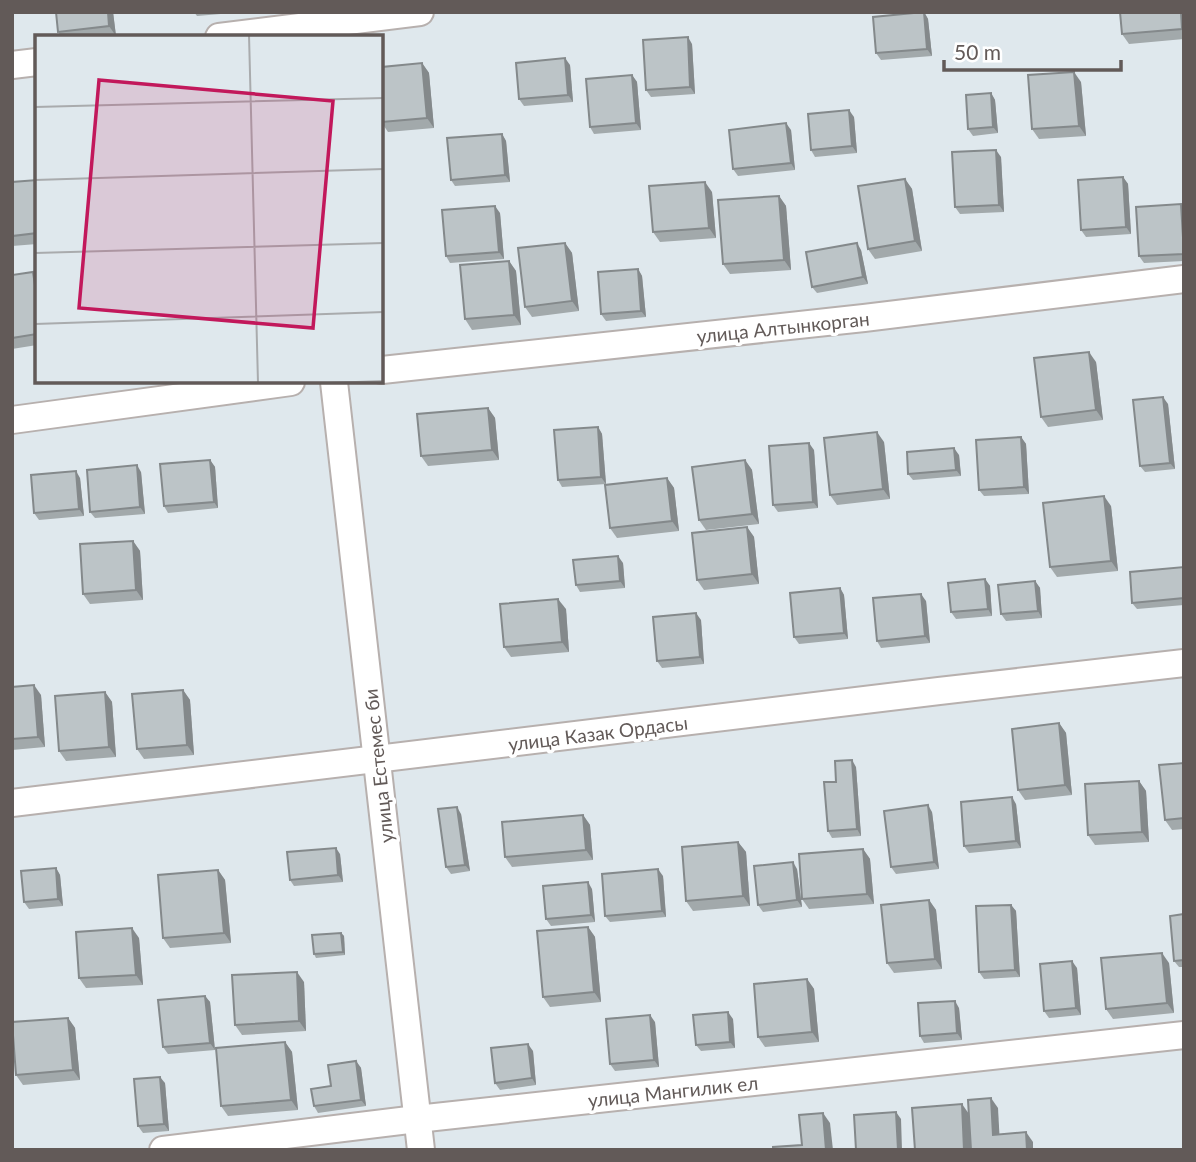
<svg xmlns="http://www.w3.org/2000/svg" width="1196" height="1162" viewBox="0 0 1196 1162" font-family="Lato,sans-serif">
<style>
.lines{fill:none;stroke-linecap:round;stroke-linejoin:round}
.minor-casing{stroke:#b7b0ae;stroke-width:30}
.minor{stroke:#fff;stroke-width:26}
.wall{fill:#a2a9ab}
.shaded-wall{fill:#84898b}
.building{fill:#bcc4c7;stroke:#84898b;stroke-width:2}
.labels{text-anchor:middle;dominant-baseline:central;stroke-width:7;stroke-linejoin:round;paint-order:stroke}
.street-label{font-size:19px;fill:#625a58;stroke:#fff}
.inset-road{fill:none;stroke:#a9abad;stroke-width:2}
.view{fill:#c2185b;fill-opacity:0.15;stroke:#c2185b;stroke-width:3.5}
.inset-edge{fill:none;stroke:#625a58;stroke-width:3.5}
</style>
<rect width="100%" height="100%" fill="#dfe8ed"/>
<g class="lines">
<g class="minor-casing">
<g id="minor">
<path d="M219 37 420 12"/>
<path d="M12 65 37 62"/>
<path d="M382 370 864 318 1184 279"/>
<path d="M334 382 421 1150"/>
<path d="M12 420 291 382"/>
<path d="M12 803 939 691 1184 663"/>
<path d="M163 1150 417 1119 1184 1035"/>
</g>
</g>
<use href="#minor" class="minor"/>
</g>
<g class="wall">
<path d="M56 12H113L116 36 107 37H62L58 32Z"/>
<path d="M194 12H244L197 16Z"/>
<path d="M924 12 928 19 932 56 881 60 876 53Z"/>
<path d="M1184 12V39L1129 44 1122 34Z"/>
<path d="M692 44 695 94 651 97 646 90Z"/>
<path d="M422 63 429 73 434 128 388 132 382 123V67Z"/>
<path d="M570 65 573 102 524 106 519 99Z"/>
<path d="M632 75 637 82 641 130 594 134 590 127Z"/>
<path d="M1081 82 1086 136 1039 139 1032 129Z"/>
<path d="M991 93 995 100 998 133 973 136 968 129Z"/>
<path d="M854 117 857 153 815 157 811 150Z"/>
<path d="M791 130 795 170 738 176 733 169Z"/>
<path d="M502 134 506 141 510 182 455 186 451 180Z"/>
<path d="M1001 157 1004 212 960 214 955 207Z"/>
<path d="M1123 177 1128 184 1131 234 1086 237 1081 230Z"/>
<path d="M905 179 912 189 922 251 875 259 868 249Z"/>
<path d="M37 180V244L12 246V182Z"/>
<path d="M712 192 716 238 660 242 653 232Z"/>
<path d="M779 196 786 206 791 270 730 274 723 264Z"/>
<path d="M1181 204 1184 208V261L1144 263 1139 256Z"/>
<path d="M500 213 504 259 450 263 446 256Z"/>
<path d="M565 243 572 253 579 311 532 317 525 307Z"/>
<path d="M861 250 868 284 817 293 812 287Z"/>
<path d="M509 261 516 271 521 325 472 330 465 319Z"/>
<path d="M638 269 642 276 646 317 606 321 601 314Z"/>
<path d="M33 272 37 278V345L12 349V275Z"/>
<path d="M1096 362 1103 420 1048 427 1041 417Z"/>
<path d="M102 382H135L104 384Z"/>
<path d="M1168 404 1175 469 1145 472 1140 466Z"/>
<path d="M488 408 495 418 499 460 428 466 421 456Z"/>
<path d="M598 427 602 434 606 484 562 487 558 480Z"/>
<path d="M1021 437 1026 444 1029 494 984 496 979 490Z"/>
<path d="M884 442 890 499 837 505 830 495Z"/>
<path d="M814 450 818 508 778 512 773 505Z"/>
<path d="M959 455 961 476 913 480 908 474Z"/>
<path d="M210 460 215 467 218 508 168 513 164 506Z"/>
<path d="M745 460 752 470 759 524 706 530 699 520Z"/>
<path d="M141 472 145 514 95 518 90 512Z"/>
<path d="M80 478 84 516 39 520 34 513Z"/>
<path d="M667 478 674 488 679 531 617 538 610 528Z"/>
<path d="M1111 506 1118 571 1057 577 1050 567Z"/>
<path d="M747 527 754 537 759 584 704 590 697 580Z"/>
<path d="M133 541 140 551 143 600 90 604 83 594Z"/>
<path d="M623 563 625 588 580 592 576 585Z"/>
<path d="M1184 567V605L1137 609 1132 603Z"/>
<path d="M985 579 990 586 992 616 956 619 951 612Z"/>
<path d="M1035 581 1040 588 1042 618 1006 621 1001 614Z"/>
<path d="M840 588 844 595 848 639 799 644 794 637Z"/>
<path d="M926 601 930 643 881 648 877 641Z"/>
<path d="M566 609 569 652 511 657 504 647Z"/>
<path d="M701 620 704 664 662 668 657 661Z"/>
<path d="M12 687 41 695 45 747 12 750Z"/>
<path d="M183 690 190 700 194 755 144 759 137 749Z"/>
<path d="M105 692 112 702 116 757 66 761 59 751Z"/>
<path d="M1059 723 1066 733 1072 795 1025 800 1018 790Z"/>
<path d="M1184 763V829L1172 830 1165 820Z"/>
<path d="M856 767 861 836 832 838 828 831 836 782Z"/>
<path d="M1139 781 1146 791 1149 842 1095 845 1088 835Z"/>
<path d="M1016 804 1021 848 969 853 964 846Z"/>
<path d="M932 812 939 869 896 874 891 867Z"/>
<path d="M461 814 470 871 451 874 446 867Z"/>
<path d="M583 815 590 825 593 860 512 867 505 857Z"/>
<path d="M738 842 746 852 750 906 693 911 686 901Z"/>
<path d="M863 849 870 859 874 904 809 909 802 899Z"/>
<path d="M340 854 343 882 294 886 290 880Z"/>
<path d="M56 868 60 875 63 906 29 909 24 902Z"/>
<path d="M797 869 802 907 763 912 758 905Z"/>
<path d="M218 870 225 880 231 943 170 948 163 938Z"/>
<path d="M663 876 666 917 610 922 605 916Z"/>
<path d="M592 889 595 922 551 926 546 919Z"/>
<path d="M929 900 936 910 942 969 894 973 887 963Z"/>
<path d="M1011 905 1016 911 1020 977 984 979 979 972Z"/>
<path d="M1184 914V967H1179L1174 961Z"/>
<path d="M588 927 595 937 601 1002 550 1007 543 997Z"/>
<path d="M341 933 344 936 345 955 316 958 314 954Z"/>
<path d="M139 938 143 985 86 988 79 978Z"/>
<path d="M1169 963 1174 1013 1113 1019 1106 1009Z"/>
<path d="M1077 968 1081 1015 1049 1018 1044 1011Z"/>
<path d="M807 979 814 989 819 1042 765 1047 758 1037Z"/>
<path d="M304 982 306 1031 242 1035 235 1025Z"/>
<path d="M205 996 210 1002 215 1050 168 1054 163 1047Z"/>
<path d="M959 1008 962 1040 924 1043 920 1036Z"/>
<path d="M68 1018 75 1028 80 1080 23 1085 16 1075Z"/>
<path d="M733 1019 735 1048 701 1051 696 1045Z"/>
<path d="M655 1022 659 1067 615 1071 610 1064Z"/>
<path d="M285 1042 292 1052 298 1110 228 1116 221 1106Z"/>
<path d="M533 1051 536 1085 500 1090 495 1083Z"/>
<path d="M356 1061 361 1068 366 1106 318 1113 314 1106 331 1086Z"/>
<path d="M165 1083 169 1131 143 1133 138 1126Z"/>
</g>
<g class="shaded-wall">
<path d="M108 12H113L116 36 109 26Z"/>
<path d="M924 12 928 19 932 56 927 49Z"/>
<path d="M1181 12H1184V31L1182 29Z"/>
<path d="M688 37 692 44 695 94 690 87Z"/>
<path d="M565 58 570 65 573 102 568 95Z"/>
<path d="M422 63 429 73 434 128 427 118Z"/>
<path d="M1074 72 1081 82 1086 136 1079 126Z"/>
<path d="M632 75 637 82 641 130 636 123Z"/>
<path d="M991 93 995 100 998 133 993 127Z"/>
<path d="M849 110 854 117 857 153 852 146Z"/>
<path d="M786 123 791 130 795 170 791 163Z"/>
<path d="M502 134 506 141 510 182 505 175Z"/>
<path d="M996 150 1001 157 1004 212 999 205Z"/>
<path d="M1123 177 1128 184 1131 234 1126 227Z"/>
<path d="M905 179 912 189 922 251 915 241Z"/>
<path d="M705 182 712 192 716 238 709 228Z"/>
<path d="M779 196 786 206 791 270 784 260Z"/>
<path d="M1181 204 1184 208V245Z"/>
<path d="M495 206 500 213 504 259 499 252Z"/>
<path d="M565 243 572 253 579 311 572 301Z"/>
<path d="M857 243 861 250 868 284 863 277Z"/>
<path d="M509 261 516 271 521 325 514 315Z"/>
<path d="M638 269 642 276 646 317 641 311Z"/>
<path d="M33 272 37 278V298Z"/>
<path d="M1089 352 1096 362 1103 420 1096 410Z"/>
<path d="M1163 397 1168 404 1175 469 1170 463Z"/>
<path d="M488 408 495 418 499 460 492 450Z"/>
<path d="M598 427 602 434 606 484 601 477Z"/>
<path d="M877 432 884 442 890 499 883 489Z"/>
<path d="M1021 437 1026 444 1029 494 1024 487Z"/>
<path d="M809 443 814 450 818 508 813 502Z"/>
<path d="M954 448 959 455 961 476 956 470Z"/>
<path d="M210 460 215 467 218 508 214 502Z"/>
<path d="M745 460 752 470 759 524 752 514Z"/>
<path d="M137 465 141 472 145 514 140 507Z"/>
<path d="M76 471 80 478 84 516 79 509Z"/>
<path d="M667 478 674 488 679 531 672 521Z"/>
<path d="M1104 496 1111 506 1118 571 1111 561Z"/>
<path d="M747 527 754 537 759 584 752 574Z"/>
<path d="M133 541 140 551 143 600 136 590Z"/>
<path d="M618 556 623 563 625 588 620 581Z"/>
<path d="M985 579 990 586 992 616 988 609Z"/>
<path d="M1035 581 1040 588 1042 618 1038 611Z"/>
<path d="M840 588 844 595 848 639 844 633Z"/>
<path d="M921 594 926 601 930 643 925 636Z"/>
<path d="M558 599 566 609 569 652 562 642Z"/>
<path d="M696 613 701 620 704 664 700 657Z"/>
<path d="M34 685 41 695 45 747 38 737Z"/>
<path d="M183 690 190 700 194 755 187 745Z"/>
<path d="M105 692 112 702 116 757 109 747Z"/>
<path d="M1059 723 1066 733 1072 795 1065 785Z"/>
<path d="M852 760 856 767 861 836 857 829Z"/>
<path d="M1139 781 1146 791 1149 842 1142 832Z"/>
<path d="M1012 797 1016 804 1021 848 1016 841Z"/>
<path d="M928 805 932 812 939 869 934 862Z"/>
<path d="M457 807 461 814 470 871 465 865Z"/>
<path d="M583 815 590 825 593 860 586 850Z"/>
<path d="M738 842 746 852 750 906 743 896Z"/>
<path d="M336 848 340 854 343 882 338 875Z"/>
<path d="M863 849 870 859 874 904 867 894Z"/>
<path d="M793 862 797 869 802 907 797 900Z"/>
<path d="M56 868 60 875 63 906 58 899Z"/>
<path d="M658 869 663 876 666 917 662 911Z"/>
<path d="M218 870 225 880 231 943 224 933Z"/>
<path d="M588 882 592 889 595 922 591 915Z"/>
<path d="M929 900 936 910 942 969 935 959Z"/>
<path d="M1011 905 1016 911 1020 977 1015 970Z"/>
<path d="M588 927 595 937 601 1002 594 992Z"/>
<path d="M132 928 139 938 143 985 136 975Z"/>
<path d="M341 933 344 936 345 955 343 952Z"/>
<path d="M1162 953 1169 963 1174 1013 1167 1003Z"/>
<path d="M1072 961 1077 968 1081 1015 1076 1008Z"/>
<path d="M297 972 304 982 306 1031 299 1021Z"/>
<path d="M807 979 814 989 819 1042 812 1032Z"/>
<path d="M205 996 210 1002 215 1050 210 1043Z"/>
<path d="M955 1001 959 1008 962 1040 957 1033Z"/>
<path d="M728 1012 733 1019 735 1048 730 1042Z"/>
<path d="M650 1015 655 1022 659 1067 654 1060Z"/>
<path d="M68 1018 75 1028 80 1080 73 1070Z"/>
<path d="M285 1042 292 1052 298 1110 291 1100Z"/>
<path d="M528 1044 533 1051 536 1085 532 1078Z"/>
<path d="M356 1061 361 1068 366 1106 361 1100Z"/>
<path d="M160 1077 165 1083 169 1131 164 1124Z"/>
<path d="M991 1098 998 1108 1000 1145 993 1135Z"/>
<path d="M962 1104 969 1114 971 1150H964Z"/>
<path d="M896 1112 901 1119 902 1150H898Z"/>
<path d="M823 1113 830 1123 833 1150H826Z"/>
<path d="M1026 1132 1033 1142V1150H1027Z"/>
</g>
<g class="building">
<path d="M56 12H108L109 26 58 32Z"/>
<path d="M924 12 927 49 876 53 873 17Z"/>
<path d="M1120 12H1181L1182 29 1122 34Z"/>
<path d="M688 37 690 87 646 90 643 40Z"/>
<path d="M565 58 568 95 519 99 516 63Z"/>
<path d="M422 63 427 118 382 122V67Z"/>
<path d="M1074 72 1079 126 1032 129 1028 75Z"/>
<path d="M632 75 636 123 590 127 586 79Z"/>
<path d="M991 93 993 127 968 129 966 95Z"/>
<path d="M849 110 852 146 811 150 808 114Z"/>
<path d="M786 123 791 163 733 169 729 130Z"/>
<path d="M502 134 505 175 451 180 447 138Z"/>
<path d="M996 150 999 205 955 207 952 152Z"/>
<path d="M1123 177 1126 227 1081 230 1078 180Z"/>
<path d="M905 179 915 241 868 249 858 186Z"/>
<path d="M37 180V233L12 236V182Z"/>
<path d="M705 182 709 228 653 232 649 186Z"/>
<path d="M779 196 784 260 723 264 718 200Z"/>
<path d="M1181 204 1184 254 1139 256 1136 207Z"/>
<path d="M495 206 499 252 446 256 442 210Z"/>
<path d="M565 243 572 301 525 307 518 248Z"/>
<path d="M857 243 863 277 812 287 806 252Z"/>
<path d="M509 261 514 315 465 319 460 265Z"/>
<path d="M638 269 641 311 601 314 598 272Z"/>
<path d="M33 272 37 298V334L12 338V275Z"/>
<path d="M1089 352 1096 410 1041 417 1034 358Z"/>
<path d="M1163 397 1170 463 1140 466 1133 400Z"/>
<path d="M488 408 492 450 421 456 417 414Z"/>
<path d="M598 427 601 477 558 480 554 430Z"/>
<path d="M877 432 883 489 830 495 824 438Z"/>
<path d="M1021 437 1024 487 979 490 976 440Z"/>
<path d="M809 443 813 502 773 505 769 446Z"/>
<path d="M954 448 956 470 908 474 907 452Z"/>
<path d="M210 460 214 502 164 506 160 464Z"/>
<path d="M745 460 752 514 699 520 692 467Z"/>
<path d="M137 465 140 507 90 512 87 470Z"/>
<path d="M76 471 79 509 34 513 31 475Z"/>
<path d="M667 478 672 521 610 528 605 485Z"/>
<path d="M1104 496 1111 561 1050 567 1043 503Z"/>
<path d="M747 527 752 574 697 580 692 533Z"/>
<path d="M133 541 136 590 83 594 80 544Z"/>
<path d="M618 556 620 581 576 585 573 560Z"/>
<path d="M1184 567V598L1132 603 1130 572Z"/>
<path d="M985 579 988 609 951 612 948 583Z"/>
<path d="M1035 581 1038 611 1001 614 998 585Z"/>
<path d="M840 588 844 633 794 637 790 593Z"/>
<path d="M921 594 925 636 877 641 873 598Z"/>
<path d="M558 599 562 642 504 647 500 604Z"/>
<path d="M696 613 700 657 657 661 653 617Z"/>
<path d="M34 685 38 737 12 739V687Z"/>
<path d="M183 690 187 745 137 749 132 694Z"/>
<path d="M105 692 109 747 59 751 55 696Z"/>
<path d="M1059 723 1065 785 1018 790 1012 729Z"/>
<path d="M852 760 857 829 828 831 824 782H836L835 761Z"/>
<path d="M1184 763V818L1165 820 1159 765Z"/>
<path d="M1139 781 1142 832 1088 835 1085 784Z"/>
<path d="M1012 797 1016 841 964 846 961 802Z"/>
<path d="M928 805 934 862 891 867 884 811Z"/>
<path d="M457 807 465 865 446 867 438 809Z"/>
<path d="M583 815 586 850 505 857 502 822Z"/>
<path d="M738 842 743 896 686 901 682 847Z"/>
<path d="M336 848 338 875 290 880 287 852Z"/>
<path d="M863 849 867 894 802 899 799 854Z"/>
<path d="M793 862 797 900 758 905 754 866Z"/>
<path d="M56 868 58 899 24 902 21 871Z"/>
<path d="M658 869 662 911 605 916 602 874Z"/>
<path d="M218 870 224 933 163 938 158 875Z"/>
<path d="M588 882 591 915 546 919 543 886Z"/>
<path d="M929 900 935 959 887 963 881 905Z"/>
<path d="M1011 905 1015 970 979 972 976 906Z"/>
<path d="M1184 914V960L1174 961 1170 916Z"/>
<path d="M588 927 594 992 543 997 537 931Z"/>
<path d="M132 928 136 975 79 978 76 932Z"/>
<path d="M341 933 343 952 314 954 312 935Z"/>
<path d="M1162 953 1167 1003 1106 1009 1101 958Z"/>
<path d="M1072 961 1076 1008 1044 1011 1040 964Z"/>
<path d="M297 972 299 1021 235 1025 232 975Z"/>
<path d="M807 979 812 1032 758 1037 754 984Z"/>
<path d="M205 996 210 1043 163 1047 158 1000Z"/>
<path d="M955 1001 957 1033 920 1036 918 1003Z"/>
<path d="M728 1012 730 1042 696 1045 693 1015Z"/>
<path d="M650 1015 654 1060 610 1064 606 1019Z"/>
<path d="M68 1018 73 1070 16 1075 12 1022Z"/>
<path d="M285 1042 291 1100 221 1106 216 1048Z"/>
<path d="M528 1044 532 1078 495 1083 491 1048Z"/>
<path d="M356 1061 361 1100 314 1106 311 1089 331 1086 328 1065Z"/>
<path d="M160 1077 164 1124 138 1126 134 1079Z"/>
<path d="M991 1098 993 1135 1026 1132 1027 1150H971L968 1100Z"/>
<path d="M962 1104 964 1150H915L912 1108Z"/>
<path d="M896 1112 898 1150H856L854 1115Z"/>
<path d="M823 1113 826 1150H773V1147L802 1145 799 1115Z"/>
</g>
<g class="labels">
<g class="street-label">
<text transform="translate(783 327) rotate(-6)">улица Алтынкорган</text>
<text transform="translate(598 733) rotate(-7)">улица Казак Ордасы</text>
<text transform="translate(378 766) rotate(-96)">улица Естемес би</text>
<text transform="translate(673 1091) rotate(-6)">улица Мангилик ел</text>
</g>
</g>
<g transform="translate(35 35)">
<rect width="348" height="348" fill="#dfe8ed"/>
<path class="inset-road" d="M214 0 223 348M0 72 349 63M0 145 349 134M0 218 349 208M0 289 349 277M293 348 349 346"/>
<path class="view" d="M64 45 298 66 278 293 44 273Z"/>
<rect width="348" height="348" class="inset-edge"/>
</g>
<rect width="1196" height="1162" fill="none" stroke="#625a58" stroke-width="28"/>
<path d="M944 60v10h177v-10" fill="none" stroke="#625a58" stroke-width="3.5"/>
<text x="954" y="60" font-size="21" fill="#625a58" stroke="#ffffff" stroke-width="5" paint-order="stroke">50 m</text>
</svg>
